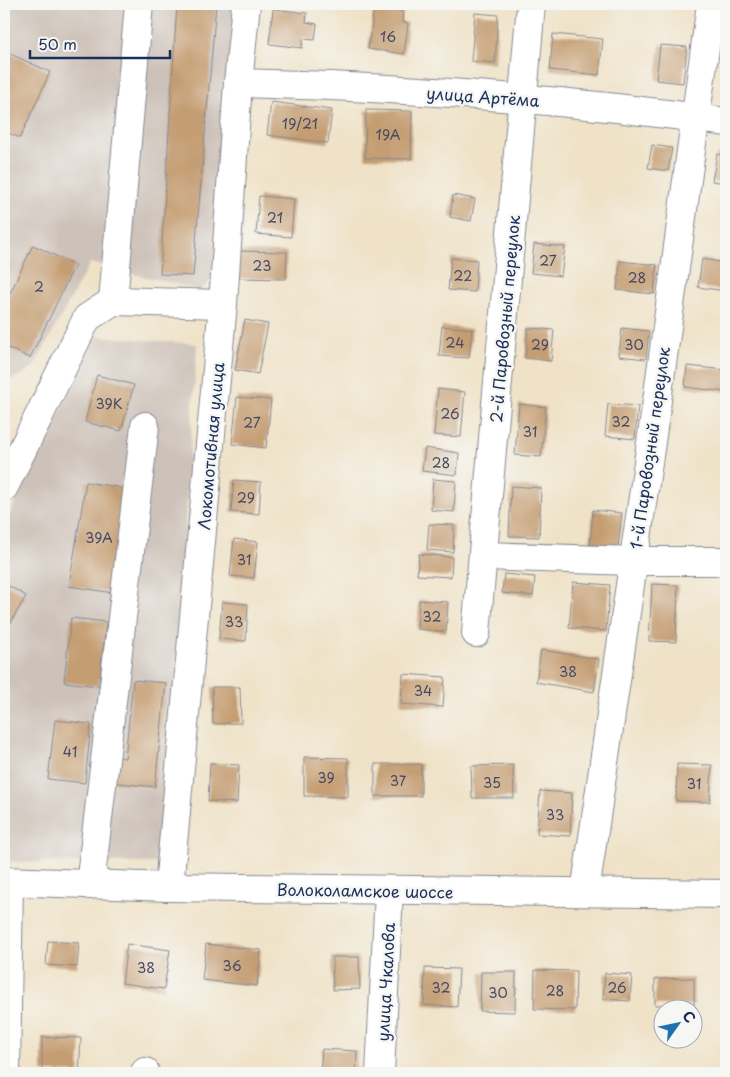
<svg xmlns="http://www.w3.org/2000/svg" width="730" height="1077" viewBox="0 0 730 1077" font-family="'Playpen Sans',sans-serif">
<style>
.industrial{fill:#cdc2b9}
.building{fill:#c49d72}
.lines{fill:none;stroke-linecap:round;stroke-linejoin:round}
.minor-casing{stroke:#858892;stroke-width:30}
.major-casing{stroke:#858892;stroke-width:30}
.minor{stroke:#fff;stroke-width:28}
.major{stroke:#fff;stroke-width:28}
.labels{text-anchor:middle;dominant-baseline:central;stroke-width:5;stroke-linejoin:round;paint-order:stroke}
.number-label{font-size:14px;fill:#454a63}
.street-label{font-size:16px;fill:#1b2f5e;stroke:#f6f6f2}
</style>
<rect width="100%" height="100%" fill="#f6f6f2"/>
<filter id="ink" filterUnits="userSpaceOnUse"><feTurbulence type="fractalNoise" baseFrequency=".02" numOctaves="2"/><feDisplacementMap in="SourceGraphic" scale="10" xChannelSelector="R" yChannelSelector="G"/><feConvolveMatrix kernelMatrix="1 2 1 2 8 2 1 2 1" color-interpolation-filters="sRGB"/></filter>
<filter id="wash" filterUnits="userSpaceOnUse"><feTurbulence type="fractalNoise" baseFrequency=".0096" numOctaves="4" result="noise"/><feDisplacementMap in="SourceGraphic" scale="20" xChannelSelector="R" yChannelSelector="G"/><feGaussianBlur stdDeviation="1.12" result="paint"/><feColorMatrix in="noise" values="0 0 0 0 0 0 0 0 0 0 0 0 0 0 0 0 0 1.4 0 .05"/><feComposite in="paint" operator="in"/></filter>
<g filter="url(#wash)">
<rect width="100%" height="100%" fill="#efe2c7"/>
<g class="industrial">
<path d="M4 4H234L215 276 200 290 90 263 33 368 4 384Z"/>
<path d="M97 336 197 344 163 852 160 863 4 862V526Z"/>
</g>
<g id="blocks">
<g class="building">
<path d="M177 4H216L193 276 160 274Z"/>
<path d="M374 7 403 11 402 22 408 23 404 54 368 49Z"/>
<path d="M273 9 307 13 306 22 317 24 315 40 303 39 302 48 269 44Z"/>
<path d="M475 13 498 15 495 63 471 61Z"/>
<path d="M553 34 603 39 599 75 550 70Z"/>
<path d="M660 45 687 47 683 83 656 80Z"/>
<path d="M4 51 50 72 20 138 4 131Z"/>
<path d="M271 102 332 110 328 143 267 135Z"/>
<path d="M366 110 412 111 411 159 365 158Z"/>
<path d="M652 145 672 148 668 171 648 168Z"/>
<path d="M717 154 726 155V183L712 181Z"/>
<path d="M453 195 475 199 471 221 450 217Z"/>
<path d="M259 196 294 199 291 237 256 234Z"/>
<path d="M534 244 565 247 561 276 531 273Z"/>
<path d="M33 245 75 265 30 358 4 346V306Z"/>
<path d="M237 251 287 252 286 279 236 278Z"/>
<path d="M451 258 477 260 475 292 448 290Z"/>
<path d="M702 259 726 263V291L698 287Z"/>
<path d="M620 261 657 265 654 294 617 290Z"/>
<path d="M245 320 268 324 258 374 235 370Z"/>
<path d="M442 326 472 329 469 358 439 356Z"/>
<path d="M528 328 554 330 551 361 525 358Z"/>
<path d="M622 328 649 331 646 359 619 356Z"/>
<path d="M687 366 726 370V392L685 387Z"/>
<path d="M97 375 134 385 121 431 85 422Z"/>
<path d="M438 389 465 392 461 437 434 435Z"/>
<path d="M237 397 271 400 266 448 232 444Z"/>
<path d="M519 404 546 407 541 457 515 455Z"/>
<path d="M608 404 638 406 635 439 605 436Z"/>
<path d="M425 448 459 453 457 475 422 471Z"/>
<path d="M433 479 456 481 454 512 431 510Z"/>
<path d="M234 480 261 482 259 514 231 512Z"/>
<path d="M86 482 129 489 113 593 69 586Z"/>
<path d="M511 486 541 488 539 537 509 536Z"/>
<path d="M593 510 622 513 618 548 590 545Z"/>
<path d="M429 524 454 525 453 552 427 550Z"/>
<path d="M234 539 258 542 254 578 230 576Z"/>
<path d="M419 554 452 557 451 577 417 575Z"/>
<path d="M504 574 535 577 533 596 502 593Z"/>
<path d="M573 582 610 585 606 631 569 628Z"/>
<path d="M4 583 26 596 4 634Z"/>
<path d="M652 584 678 585 676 642 649 641Z"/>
<path d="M419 600 448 602 446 632 417 629Z"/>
<path d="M222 602 248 604 246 641 219 639Z"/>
<path d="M71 618 106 622 99 686 64 682Z"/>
<path d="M541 650 599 659 594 692 536 682Z"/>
<path d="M403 674 445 677 443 707 401 704Z"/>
<path d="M133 680 166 683 155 787 109 782 111 756 125 758Z"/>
<path d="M212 687H240L241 723 213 724Z"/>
<path d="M55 720 91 724 85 783 48 779Z"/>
<path d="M304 757 348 758V797L304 796Z"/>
<path d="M210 763 239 765 237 803 208 801Z"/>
<rect x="375" y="764" width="46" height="32"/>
<path d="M677 764 712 765 710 802 676 801Z"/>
<path d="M513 765 514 798H472L471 766Z"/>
<path d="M540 791 572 793 570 836 537 834Z"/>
<path d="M48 941 79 943 77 967 46 965Z"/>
<path d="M127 944 170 950 164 989 122 983Z"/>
<path d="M206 944 261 950 257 986 202 980Z"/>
<path d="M332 957H359L360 989 333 990Z"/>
<path d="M425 968 459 969 457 1007 424 1005Z"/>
<path d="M535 970 576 971 575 1010 534 1009Z"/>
<path d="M481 972H516L515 1012 480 1011Z"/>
<path d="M723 972H726V1007H722Z"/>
<path d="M605 973 632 975 630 1001 603 999Z"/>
<path d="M694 978V1005H655V979Z"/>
<path d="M42 1037 81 1038 79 1073 42 1072Z"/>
<path d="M322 1049 357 1051 356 1073H320Z"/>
</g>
</g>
</g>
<g filter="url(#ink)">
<use href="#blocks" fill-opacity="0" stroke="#858892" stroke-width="1"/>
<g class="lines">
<g class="minor-casing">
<g id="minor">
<path d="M238 83C402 87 565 99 726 122"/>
<path d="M113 301 139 4"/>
<path d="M4 487 87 318 113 301 223 304"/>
<path d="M483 556 633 561H726"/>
<path d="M476 633 531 4"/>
<path d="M90 885 145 426"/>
<path d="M169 887 223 304 238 83 246 4"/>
<path d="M585 892 656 408 711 4"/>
<path d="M6 1073 9 882"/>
<path d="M145 1073V1072"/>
<path d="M380 1073 389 891"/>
</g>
</g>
<g class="major-casing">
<path id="major" d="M4 881 169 887 726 894"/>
</g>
<use href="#minor" class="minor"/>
<use href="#major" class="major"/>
</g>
</g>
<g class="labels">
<g class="number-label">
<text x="388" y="36">16</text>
<text x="300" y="123">19/21</text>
<text x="388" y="134">19А</text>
<text x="275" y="217">21</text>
<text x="548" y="260">27</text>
<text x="262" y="265">23</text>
<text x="463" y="275">22</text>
<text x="637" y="277">28</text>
<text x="39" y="286">2</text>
<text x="455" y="342">24</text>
<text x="540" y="344">29</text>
<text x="634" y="344">30</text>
<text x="109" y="403">39К</text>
<text x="450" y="413">26</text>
<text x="621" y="421">32</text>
<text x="252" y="422">27</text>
<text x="530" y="431">31</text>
<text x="441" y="462">28</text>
<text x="246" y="497">29</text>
<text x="99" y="537">39А</text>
<text x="244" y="559">31</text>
<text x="432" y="616">32</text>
<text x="234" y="621">33</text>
<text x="568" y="671">38</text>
<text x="423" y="690">34</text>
<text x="70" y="751">41</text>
<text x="326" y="777">39</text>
<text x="398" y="780">37</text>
<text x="492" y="782">35</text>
<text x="694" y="783">31</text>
<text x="555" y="814">33</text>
<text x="232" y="965">36</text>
<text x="146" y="967">38</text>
<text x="441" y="987">32</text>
<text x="617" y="987">26</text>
<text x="555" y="990">28</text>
<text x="498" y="992">30</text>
</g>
<g class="street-label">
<text transform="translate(483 96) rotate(4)">улица Артёма</text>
<text transform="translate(504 319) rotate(-85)">2-й Паровозный переулок</text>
<text transform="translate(210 446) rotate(-85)">Локомотивная улица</text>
<text transform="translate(649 448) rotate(-82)">1-й Паровозный переулок</text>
<text transform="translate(365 890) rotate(1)">Волоколамское шоссе</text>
<text transform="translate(385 982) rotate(-87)">улица Чкалова</text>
</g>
</g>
<rect width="730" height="1077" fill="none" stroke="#f6f6f2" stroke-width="20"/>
<g transform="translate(678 1024) rotate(57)"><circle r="24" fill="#f6f6f2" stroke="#9ea6b7"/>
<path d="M0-4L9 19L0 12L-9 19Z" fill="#1f6fb2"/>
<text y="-8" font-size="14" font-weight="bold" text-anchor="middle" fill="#1b2f5e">С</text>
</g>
<path d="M30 50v8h140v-8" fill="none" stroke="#1b2f5e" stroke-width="2.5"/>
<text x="38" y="50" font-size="15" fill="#1b2f5e" stroke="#f6f6f2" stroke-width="4" paint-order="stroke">50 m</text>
</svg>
